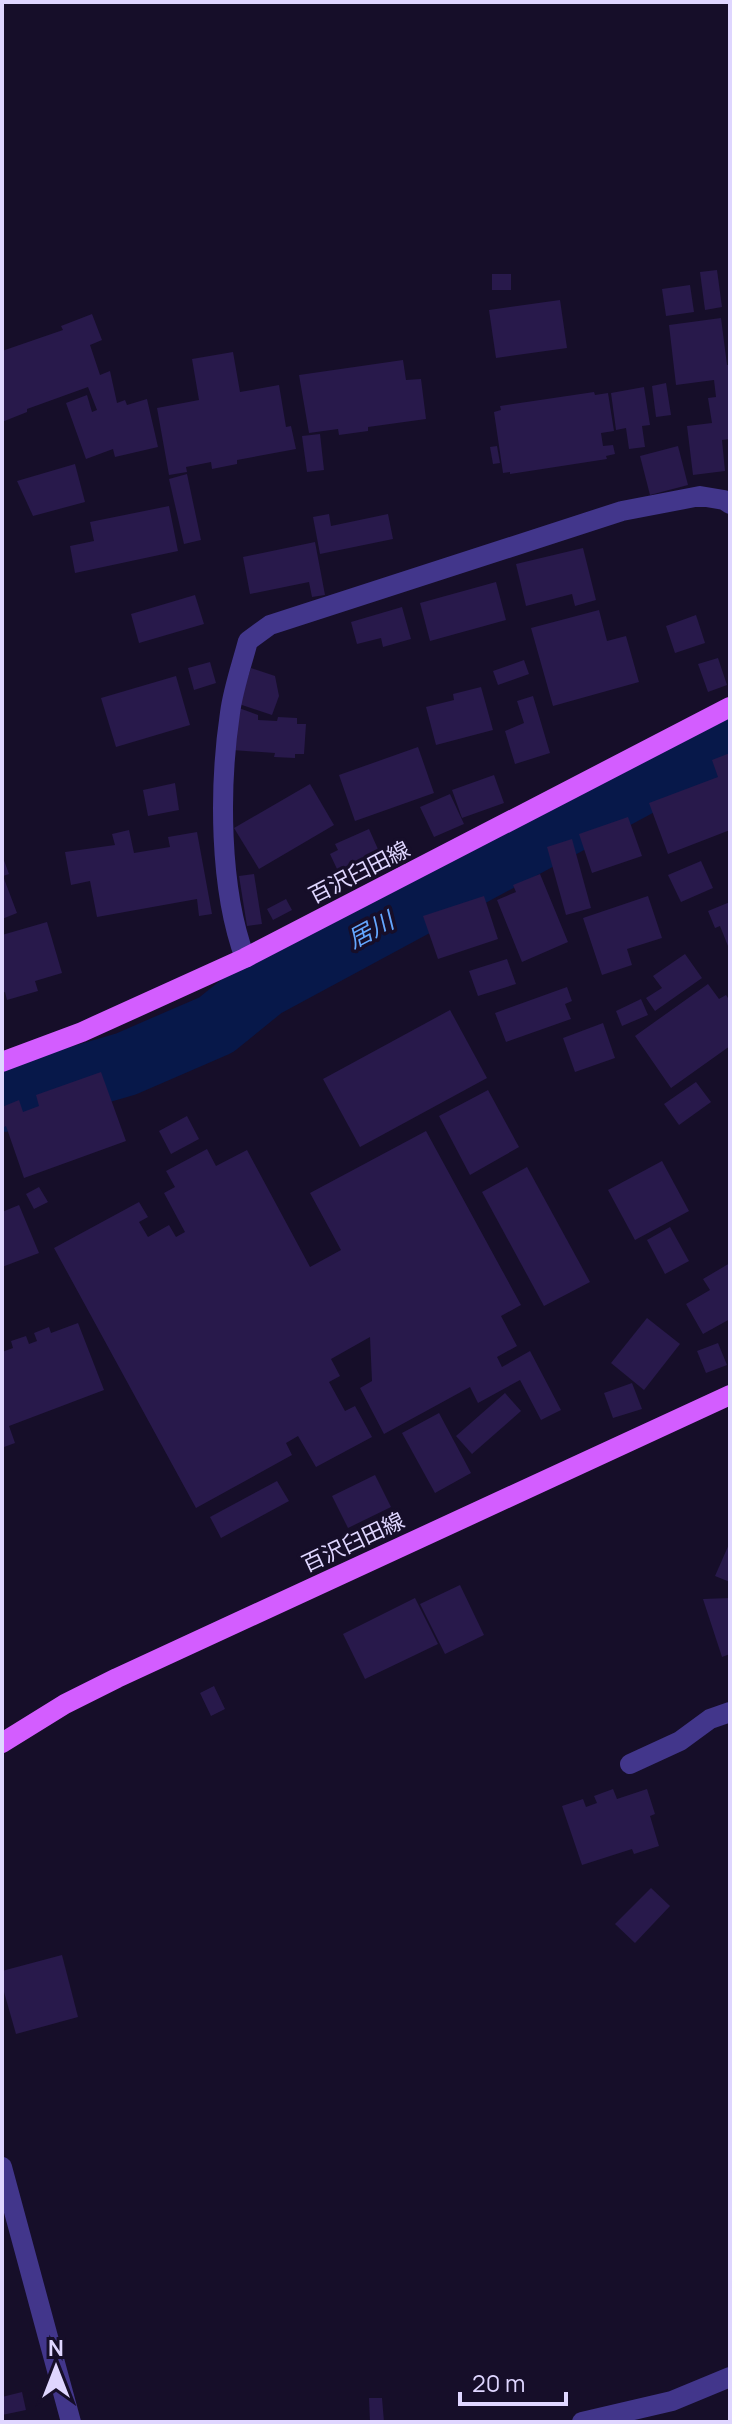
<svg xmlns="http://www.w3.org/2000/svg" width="732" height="2424" viewBox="0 0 732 2424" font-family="Manrope,'Noto Sans JP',sans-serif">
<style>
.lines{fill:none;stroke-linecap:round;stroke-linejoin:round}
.river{stroke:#07184a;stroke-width:64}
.building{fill:#28194b}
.minor{stroke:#42368b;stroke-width:20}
.major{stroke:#d35dff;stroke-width:20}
.labels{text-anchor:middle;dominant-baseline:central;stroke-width:7;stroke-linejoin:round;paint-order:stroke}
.street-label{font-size:22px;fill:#dfd6ff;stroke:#160e29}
.water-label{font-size:24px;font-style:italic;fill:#64a7ff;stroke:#160e29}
</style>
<rect width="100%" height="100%" fill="#160e29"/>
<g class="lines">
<path class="river" d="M2 1100 126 1064 216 1025 264 986 730 735"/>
</g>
<g class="building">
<path d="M717 270 722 307 705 310 700 272Z"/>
<rect x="492" y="274" width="19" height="16"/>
<path d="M690 285 694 312 666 316 662 289Z"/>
<path d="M560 300 567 348 496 358 489 310Z"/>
<path d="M92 314 102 340 90 345 100 375 110 371 117 403 125 400 127 405 147 399 158 447 115 457 113 449 86 459 66 403 87 395 92 412 97 410 88 387 27 409V412L2 422V351L63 330 61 326Z"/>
<path d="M721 318 727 365H730V439L722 440 725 471 693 475 687 426 712 423 708 398 716 397 714 380 676 385 669 325Z"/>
<path d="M233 352 240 392 279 385 286 427 291 426 296 449 237 460V464L212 469 211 462 186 467 187 472 169 475 157 408 199 400 192 359Z"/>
<path d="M403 360 406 380 421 379 426 419 368 427V431L339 435 338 429 309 433 299 375Z"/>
<path d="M666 383 671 415 656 417 652 386Z"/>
<path d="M644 387 650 425 642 426 645 447 629 449 626 428 616 430 611 393Z"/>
<path d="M594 392 595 395 608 393 614 431 601 433 603 446 613 445 615 454 606 456 607 459 510 474V472L503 473 494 412 501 410 500 406Z"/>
<path d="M320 434 324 470 307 472 302 436Z"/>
<path d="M497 446 500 463 493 464 490 447Z"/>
<path d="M678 446 688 485 650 495 640 456Z"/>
<path d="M75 464 85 502 33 516 17 481Z"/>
<path d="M187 474 201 540 184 544 169 479Z"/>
<path d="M169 506 178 551 75 573 70 546 94 541 90 522Z"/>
<path d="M329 514 331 526 388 514 393 539 320 554 313 517Z"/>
<path d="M315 542 325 595 312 597 309 582 250 594 243 557Z"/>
<path d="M583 548 596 600 575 606 572 594 526 606 516 564Z"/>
<path d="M496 582 506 620 430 641 420 603Z"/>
<path d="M195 595 204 624 139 643 131 614Z"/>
<path d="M402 607 411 639 383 647 381 638 357 644 351 622Z"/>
<path d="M599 610 607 641 626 636 639 682 553 706 531 628Z"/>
<path d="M696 615 705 643 675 653 666 626Z"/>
<path d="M718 658 727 685 708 692 698 664Z"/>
<path d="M524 660 529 674 498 685 493 671Z"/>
<path d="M210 662 216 683 194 690 188 668Z"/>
<path d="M251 668 275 676 279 696 272 715 239 704Z"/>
<path d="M176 676 190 725 116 747 101 698Z"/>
<path d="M481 687 493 730 436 745 426 707 454 700 453 694Z"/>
<path d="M533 696 550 753 515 764 505 731 524 723 517 701Z"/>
<path d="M239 708 258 715V720L277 721 278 717 297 718V724H306L304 754H295V758L274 757 275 753 232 750Z"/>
<path d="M418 747 434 793 355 821 339 775Z"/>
<path d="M730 753V830L668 854 649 803 718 777 712 760Z"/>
<path d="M494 775 504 803 462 818 452 790Z"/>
<path d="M175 783 179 810 148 816 143 790Z"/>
<path d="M310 784 334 825 259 869 234 828Z"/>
<path d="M450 794 464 824 434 837 420 807Z"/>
<path d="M628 817 642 856 592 873 579 834Z"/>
<path d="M369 829 385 865 344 884 330 854 338 850 335 844Z"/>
<path d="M129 830 134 853 170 847 168 837 197 832 212 914 199 916 197 899 97 917 90 881 71 885 65 852 115 845 112 834Z"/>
<path d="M572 839 591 908 566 915 547 847Z"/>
<path d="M2 855 9 874 3 876 17 913 2 919Z"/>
<path d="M701 861 713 888 681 902 668 875Z"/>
<path d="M254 874 262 924 247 926 239 876Z"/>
<path d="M540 874 568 942 522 962 497 900 516 892 513 885Z"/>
<path d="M484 896 498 939 438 959 423 916Z"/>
<path d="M648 896 662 938 627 949 632 965 602 975 583 918Z"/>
<path d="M286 899 292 910 273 920 267 909Z"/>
<path d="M730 902V951L720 926 715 928 708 911Z"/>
<path d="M47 922 62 973 35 981 38 991 7 1000 5 992 2 993V935Z"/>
<path d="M685 954 702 978 655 1011 646 998 662 988 653 976Z"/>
<path d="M507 959 516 984 478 996 469 971Z"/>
<path d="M708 984 719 999 726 995 730 1001V1046L671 1088 635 1036Z"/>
<path d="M567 987 572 1001 565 1004 571 1019 506 1042 495 1013Z"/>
<path d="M641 999 648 1015 622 1026 616 1011Z"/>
<path d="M450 1010 487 1078 360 1147 323 1079Z"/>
<path d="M603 1023 615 1058 575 1072 563 1038Z"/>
<path d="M101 1072 126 1141 24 1178 6 1126 2 1128V1107L19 1100 23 1112 39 1106 36 1095Z"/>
<path d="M696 1082 711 1102 679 1125 664 1104Z"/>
<path d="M488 1090 519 1147 470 1175 439 1116Z"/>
<path d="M187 1116 199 1139 171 1154 159 1131Z"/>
<path d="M426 1131 521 1305 501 1316 517 1346 497 1357 502 1367 530 1351 561 1410 541 1420 520 1380 478 1403 470 1387 384 1434 360 1388 372 1381 370 1337 331 1359 340 1376 329 1382 345 1411 355 1406 372 1437 316 1467 298 1436 286 1443 292 1455 196 1508 54 1248 139 1202 148 1217 139 1222 148 1237 169 1225 176 1237 185 1232 164 1193 175 1187 166 1171 207 1149 216 1166 247 1150 310 1267 341 1250 310 1193Z"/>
<path d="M662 1161 689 1211 635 1240 608 1190Z"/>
<path d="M527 1167 590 1282 544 1306 482 1192Z"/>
<path d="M39 1187 48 1202 34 1209 26 1194Z"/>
<path d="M19 1205 39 1253 2 1267V1212Z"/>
<path d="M670 1227 689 1261 665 1274 647 1240Z"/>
<path d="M730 1263V1319L703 1334 686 1304 710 1290 703 1279Z"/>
<path d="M647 1318 680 1344 644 1390 611 1363Z"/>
<path d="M78 1323 104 1390 9 1426 15 1443 4 1447 2 1441V1352L13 1348 11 1341 26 1336 29 1344 37 1341 34 1333 49 1327 51 1333Z"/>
<path d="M718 1343 727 1365 706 1373 697 1351Z"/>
<path d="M632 1383 642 1409 613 1418 604 1393Z"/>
<path d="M505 1393 521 1411 472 1454 456 1436Z"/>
<path d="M439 1413 471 1473 435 1493 402 1433Z"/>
<path d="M375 1475 391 1507 348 1528 332 1496Z"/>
<path d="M277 1481 289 1501 221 1538 210 1517Z"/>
<path d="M730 1542V1582L715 1576Z"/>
<path d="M460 1585 484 1635 445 1654 420 1604Z"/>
<path d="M415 1598 438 1644 365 1679 343 1634Z"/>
<path d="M730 1598V1654L722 1657 703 1599Z"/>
<path d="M214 1686 225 1709 211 1716 200 1693Z"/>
<path d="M613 1789 617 1799 647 1789 655 1814 650 1816 659 1846 634 1854 632 1849 582 1865 562 1806 583 1799 586 1807 597 1803 594 1796Z"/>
<path d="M651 1888 670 1906 635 1943 615 1924Z"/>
<path d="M62 1955 78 2017 16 2034 2 1985V1971Z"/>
<path d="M22 2392 26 2410 2 2415V2397Z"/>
<path d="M369 2398H382L384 2422H370Z"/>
</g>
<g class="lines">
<g class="minor">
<path d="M245 958C219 888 219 787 230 713 233 689 242 664 248 641L270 625 622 511 700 496 724 500 730 504"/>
<path d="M630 1764 680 1741 710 1719 730 1712"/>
<path d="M2 2167 71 2422"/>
<path d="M582 2422 672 2401 730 2377"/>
</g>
<g class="major">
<path d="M2 1062 82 1032 245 958 730 707"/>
<path d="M2 1743 65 1704 117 1678 730 1395"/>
</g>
</g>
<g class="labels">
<g class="street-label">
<text transform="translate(359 872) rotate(-27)">百沢臼田線</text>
<text transform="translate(353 1542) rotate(-25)">百沢臼田線</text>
</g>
<g class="water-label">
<text transform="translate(370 929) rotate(-28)">居川</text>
</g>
</g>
<rect width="732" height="2424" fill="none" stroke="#dfd6ff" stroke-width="8"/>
<g transform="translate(56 2368)" stroke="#160e29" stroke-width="6" paint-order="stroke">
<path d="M0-6L14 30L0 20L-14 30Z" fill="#dfd6ff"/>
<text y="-12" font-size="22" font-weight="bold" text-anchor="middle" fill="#dfd6ff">N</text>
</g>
<path d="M460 2392v12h106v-12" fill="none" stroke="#dfd6ff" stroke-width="4"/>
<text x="472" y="2392" font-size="24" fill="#dfd6ff" stroke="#160e29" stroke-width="6" paint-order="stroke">20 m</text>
</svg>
